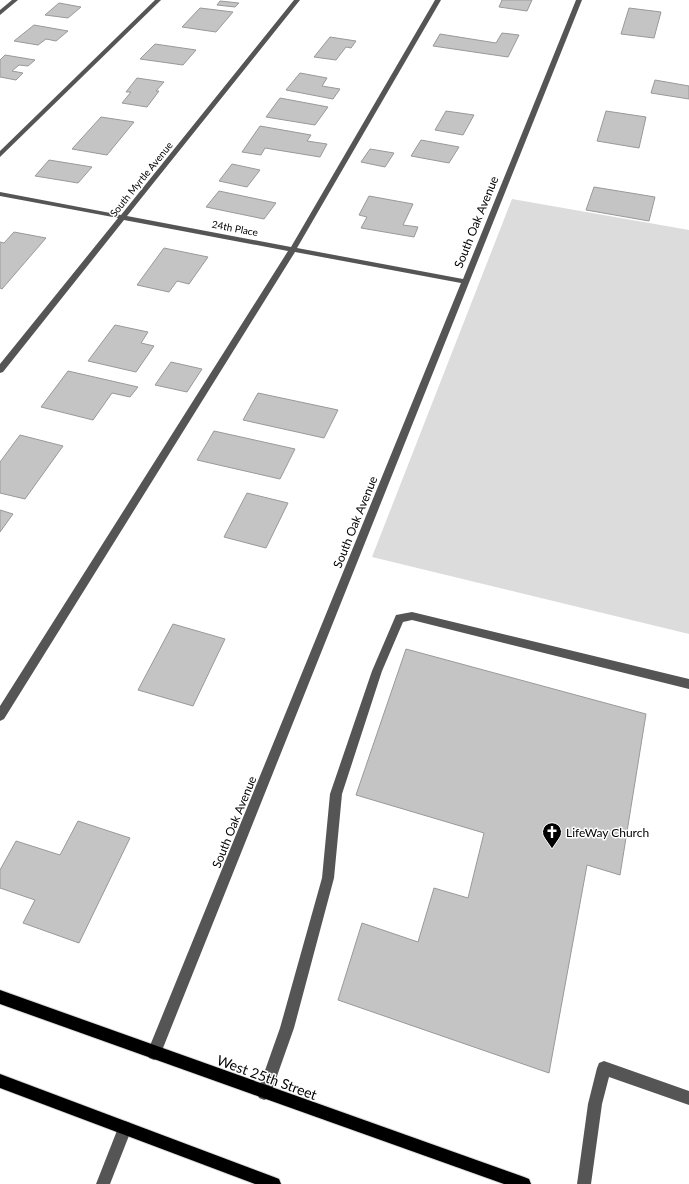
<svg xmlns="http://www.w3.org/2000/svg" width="689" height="1184" viewBox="0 0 689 1184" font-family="Lato,sans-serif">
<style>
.green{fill:#dcdcdc}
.building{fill:#c4c4c4;stroke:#999}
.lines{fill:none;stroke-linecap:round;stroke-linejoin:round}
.major-casing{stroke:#dbdbdb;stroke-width:2}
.minor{fill:#555;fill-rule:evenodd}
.major{fill:#000;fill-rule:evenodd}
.labels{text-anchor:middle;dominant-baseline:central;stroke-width:3;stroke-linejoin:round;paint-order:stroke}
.far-street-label{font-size:10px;fill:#000;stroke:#fff}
.street-label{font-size:12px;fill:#000;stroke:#fff}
.poi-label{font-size:12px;fill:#000;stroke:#fff;text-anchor:start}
.near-street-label{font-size:14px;fill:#000;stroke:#fff}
</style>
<rect width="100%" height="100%" fill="#fff"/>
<path class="green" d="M512 199 689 230V634L372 557Z"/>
<g class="building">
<path d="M502 0H532L527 11 499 7Z"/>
<path d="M220 1 239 3 235 7 217 5Z"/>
<path d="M59 3 81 7 68 18 45 15Z"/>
<path d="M200 8 233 12 216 32 182 27Z"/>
<path d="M629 8 661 12 654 38 621 34Z"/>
<path d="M34 25 68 31 56 41 46 39 38 45 14 41Z"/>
<path d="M502 33 519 35 508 57 433 46 440 34 496 43Z"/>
<path d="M330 37 356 41 351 48 346 47 336 60 314 57Z"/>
<path d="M155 44 196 50 183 65 140 59Z"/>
<path d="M5 55 35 60 28 66 19 65 12 71 23 73 16 80 0 77V60Z"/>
<path d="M300 73 327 78 322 86 340 89 333 99 286 90Z"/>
<path d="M137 78 164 82 156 91H159L147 107 122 103 131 92H126Z"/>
<path d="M655 80 689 86V99L651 93Z"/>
<path d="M280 98 328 107 315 125 266 117Z"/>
<path d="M446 111 474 115 463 135 435 130Z"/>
<path d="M606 111 646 117 639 148 597 141Z"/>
<path d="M101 117 134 122 107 155 72 149Z"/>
<path d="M260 126 311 135 307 141 327 144 320 157 265 148 261 155 242 152Z"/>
<path d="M421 140 459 147 449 163 411 156Z"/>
<path d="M370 149 394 153 385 167 361 162Z"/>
<path d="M49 160 92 167 78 183 35 176Z"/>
<path d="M232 164 260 170 247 187 219 181Z"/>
<path d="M594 187 655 197 649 221 586 210Z"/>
<path d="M219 191 276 203 264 219 206 207Z"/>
<path d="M369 196 413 204 403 225 418 227 414 237 361 228 367 217 359 215Z"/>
<path d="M14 232 46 238 2 289 0 288V242L4 243Z"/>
<path d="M164 248 208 257 189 284 177 281 169 292 137 285Z"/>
<path d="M115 325 148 332 141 343 154 346 136 372 88 361Z"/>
<path d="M171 362 202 369 187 392 155 385Z"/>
<path d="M68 371 138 387 130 397 112 393 93 420 41 407Z"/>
<path d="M258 393 338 410 324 438 243 420Z"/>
<path d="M214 431 295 449 280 479 197 460Z"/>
<path d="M20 435 63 446 25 499 0 493V462Z"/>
<path d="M247 493 288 503 266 548 224 537Z"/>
<path d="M0 510 13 514 0 532Z"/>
<path d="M173 624 225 639 193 706 138 690Z"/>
<path d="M406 649 646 714 620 875 587 865 549 1073 338 1000 362 923 418 942 434 888 468 898 484 833 356 795Z"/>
<path d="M78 821 130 838 79 943 23 923 35 900 0 888V870L16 841 60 855Z"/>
</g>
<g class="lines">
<g class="major-casing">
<g id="major">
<path d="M0 990 524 1177 529 1179 531 1184H504L0 1004Z"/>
<path d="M0 1074 274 1177 279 1179 281 1184H255L0 1088Z"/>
</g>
</g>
<g class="minor">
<path d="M12 0H18L0 15V10Z"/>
<path d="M155 0H161L0 157V151Z"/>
<path d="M294 0H300L127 216 291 247 435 0H441L297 248 463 279 576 0H582L161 1053 159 1058 154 1060 149 1058 147 1053 461 283 295 252 4 719 0 721V706L288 251 124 220 3 372 0 373V364L118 218 0 196V192L121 215Z"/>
<path d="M412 612 689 679V689L412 620 403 622 382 671 342 794 334 878 294 1028 271 1093 269 1098 264 1100 259 1098 257 1093 280 1028 322 878 330 794 372 671 396 615Z"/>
<path d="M604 1061 689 1091V1105L609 1077 602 1104 591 1184H577L588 1104 597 1068 599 1063Z"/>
<path d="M125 1121 130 1123 132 1128 110 1184H96L120 1123Z"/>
</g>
<use href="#major" class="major"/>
</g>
<defs>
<g id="church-pin" transform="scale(1)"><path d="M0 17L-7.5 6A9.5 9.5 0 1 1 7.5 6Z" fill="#000" stroke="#fff"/><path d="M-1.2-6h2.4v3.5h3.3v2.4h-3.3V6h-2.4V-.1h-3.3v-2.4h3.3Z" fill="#fff"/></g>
</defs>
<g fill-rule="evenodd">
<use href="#church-pin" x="552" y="832"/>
</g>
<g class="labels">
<g class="far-street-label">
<text transform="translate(141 179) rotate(-51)">South Myrtle Avenue</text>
<text transform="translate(235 228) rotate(11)">24th Place</text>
</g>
<g class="street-label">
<text transform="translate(476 222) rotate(-68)">South Oak Avenue</text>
<text transform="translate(355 522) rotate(-68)">South Oak Avenue</text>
<text transform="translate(234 822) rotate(-68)">South Oak Avenue</text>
</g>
<g class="poi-label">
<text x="566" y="832">LifeWay Church</text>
</g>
<g class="near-street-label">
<text transform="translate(267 1077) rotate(20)">West 25th Street</text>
</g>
</g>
</svg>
